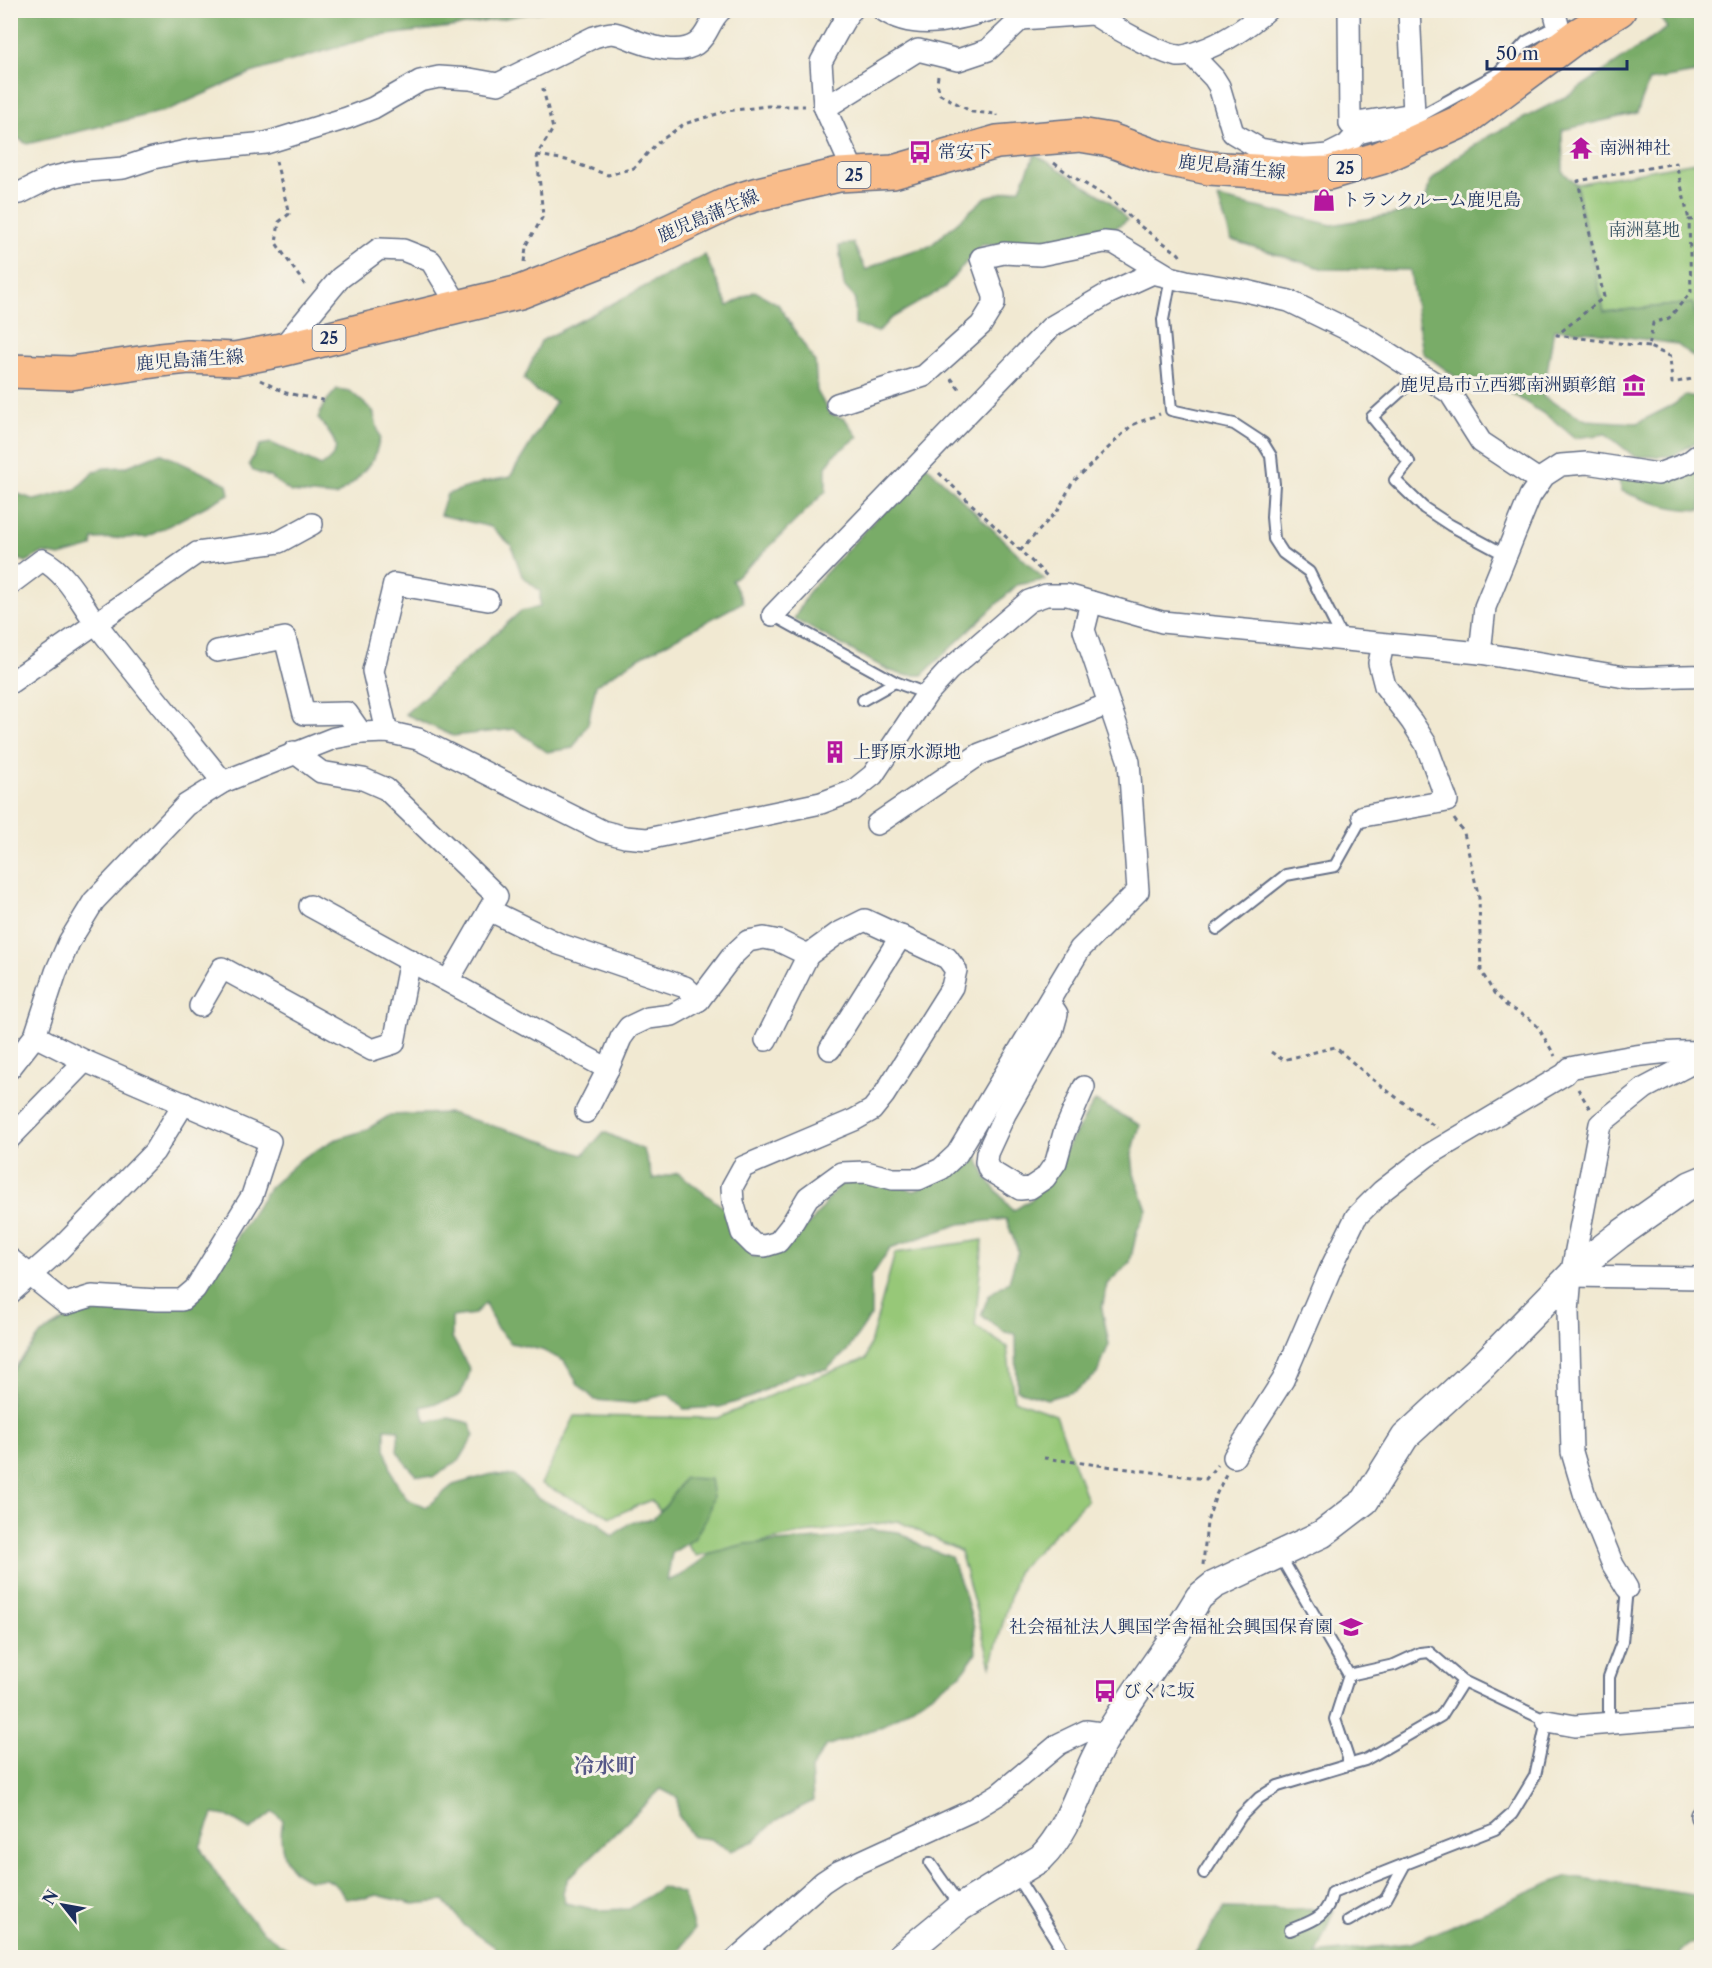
<svg xmlns="http://www.w3.org/2000/svg" width="1712" height="1968" viewBox="0 0 1712 1968" font-family="'Libre Caslon Text','Noto Serif JP',serif">
<style>
.green{fill:#97c878;stroke:#597c6b;stroke-width:1.5}
.forest{fill:#79ac68;stroke:#4a6e63;stroke-width:1.5}
.lines{fill:none;stroke-linecap:round;stroke-linejoin:round}
.service-casing{stroke:#667087;stroke-width:14}
.minor-casing{stroke:#667087;stroke-width:24}
.tertiary-casing{stroke:#667087;stroke-width:30}
.primary-casing{stroke:#667087;stroke-width:36}
.path{stroke:#667087;stroke-width:3;stroke-dasharray:4.5 4.5;stroke-linecap:butt}
.service{stroke:#fff;stroke-width:10}
.minor{stroke:#fff;stroke-width:21}
.tertiary{stroke:#fff;stroke-width:27}
.primary{stroke:#f9bc8a;stroke-width:33}
.labels{text-anchor:middle;dominant-baseline:central;stroke-width:6;stroke-linejoin:round;paint-order:stroke}
.shield{fill:#f7f3e8;stroke:#5d6a87;stroke-width:1.5}
.shield-label{font-size:16px;font-weight:bold;fill:#1b2f5e}
.poi-label{font-size:18px;fill:#1b2f5e;stroke:#f7f3e8;text-anchor:start}
.street-label{font-size:18px;fill:#1b2f5e;stroke:#f7f3e8}
.park-label{font-size:18px;fill:#3a5564;stroke:#f7f3e8}
.quarter-label{font-size:21px;font-weight:bold;fill:#555887;stroke:#f7f3e8}
</style>
<rect width="100%" height="100%" fill="#f7f3e8"/>
<filter id="ink" filterUnits="userSpaceOnUse"><feTurbulence type="fractalNoise" baseFrequency=".0167" numOctaves="2"/><feDisplacementMap in="SourceGraphic" scale="12" xChannelSelector="R" yChannelSelector="G"/><feConvolveMatrix kernelMatrix="1 2 1 2 8 2 1 2 1" color-interpolation-filters="sRGB"/></filter>
<filter id="wash" filterUnits="userSpaceOnUse"><feTurbulence type="fractalNoise" baseFrequency=".008" numOctaves="4" result="noise"/><feDisplacementMap in="SourceGraphic" scale="24" xChannelSelector="R" yChannelSelector="G"/><feGaussianBlur stdDeviation="1.35" result="paint"/><feColorMatrix in="noise" values="0 0 0 0 0 0 0 0 0 0 0 0 0 0 0 0 0 1.4 0 .05"/><feComposite in="paint" operator="in"/></filter>
<g filter="url(#wash)">
<rect width="100%" height="100%" fill="#f1e9d2"/>
<g class="green">
<path d="M1701 161V316L1695 317 1693 303 1604 312 1576 184Z"/>
<path d="M983 1240 975 1326 1007 1347 1014 1400 1056 1415 1087 1500 1017 1572 991 1666 960 1551 898 1521 805 1533 696 1556 651 1500 611 1517 541 1484 575 1416 718 1418 795 1385 866 1359 895 1253Z"/>
</g>
<g class="forest">
<path d="M10 11 11 10 545 11 459 26 372 37 251 73 168 110 27 144 11 134Z"/>
<path d="M1660 11H1701V72L1649 81 1637 113 1562 130 1563 172 1576 184 1604 312 1693 303 1695 317 1701 316V362L1676 344 1593 332 1554 329 1543 397 1586 420 1637 423 1673 405 1686 395 1701 398V435L1698 441 1673 456 1635 457 1606 434 1575 438 1552 419 1492 381 1457 378 1423 353 1410 270 1324 269 1231 240 1218 198 1332 225 1423 209 1430 182 1453 160 1487 137 1569 95 1667 28 1657 13Z"/>
<path d="M1035 154 1110 201 1127 220 1108 233 1040 245H981L944 288 890 319 878 332 855 325V298L844 286 839 246 853 243 866 270 892 257 930 246 986 197 1020 188Z"/>
<path d="M705 255 728 306 755 291 778 304 815 362 817 391 830 414 845 419 858 437 834 455 826 467V491L758 558 732 580 743 602 637 659 596 685 588 724 573 748 547 752 515 729 453 736 405 714 521 611 540 607V591L522 576 511 545 491 527 440 515 447 494 484 482 510 477 556 402 536 391 524 379 541 341Z"/>
<path d="M337 389 350 391 373 411 380 438 374 459 355 481 336 496 311 494 291 492 270 477 253 471 249 464 260 445 271 443 321 466C348 448 332 438 318 418L324 404Z"/>
<path d="M160 453 227 484 229 494 147 537 93 539 92 547 60 556 42 553 26 562 11 556 10 491 35 500 76 489 94 472 104 468 125 467Z"/>
<path d="M926 465 1045 580 1017 585 922 675H903L888 670 794 619 810 590Z"/>
<path d="M1701 465V510C1672 510 1648 502 1622 491L1618 479C1623 477 1628 475 1632 475 1654 473 1686 485 1701 465Z"/>
<path d="M1095 1101 1140 1125 1132 1154 1134 1174 1147 1210 1137 1231 1130 1262 1107 1284 1102 1309 1109 1344 1097 1374 1075 1391 1047 1399 1017 1390 1016 1334 1004 1332 981 1315 989 1295 1009 1281 1018 1251 1006 1219 960 1224 890 1248 871 1277V1316L847 1351 827 1369 796 1373 752 1397 720 1407 684 1409 668 1394 632 1403 595 1400 578 1384 564 1361 542 1350 511 1343 496 1327 485 1303 475 1314 452 1317V1337L470 1370C462 1404 452 1398 421 1407L426 1422 449 1418 470 1423 474 1436 461 1458 434 1477 417 1475 406 1464 397 1451 399 1430 385 1429V1449L394 1479 407 1499 426 1507 453 1485 492 1474 514 1476 538 1498 568 1513 598 1522 612 1536 631 1522 653 1519 667 1504 684 1478 710 1479 713 1497 707 1517 694 1539 672 1553 667 1581 680 1576 711 1553 745 1544 835 1538 871 1529 899 1532 924 1547 951 1557 964 1591 974 1627 976 1653 961 1674 883 1726 826 1746 811 1769 813 1801 777 1820 754 1841 731 1851 710 1839 693 1837 678 1815V1798L661 1789 568 1879 563 1892 565 1903 598 1910 629 1909 662 1887 683 1894 694 1929 674 1957H500L495 1947 465 1926 444 1901 413 1904 377 1895 365 1898H346C341 1891 334 1881 325 1879 319 1878 313 1882 307 1879 282 1869 278 1844 283 1820L273 1812 250 1830 227 1816 213 1814 200 1847C226 1890 255 1937 304 1957H11L10 1374 41 1334 85 1308 177 1306 201 1291 269 1188 301 1159 334 1140 366 1130 390 1115 450 1113 546 1142 583 1155 604 1132 644 1150 653 1179 678 1173 724 1208 753 1257 784 1247 813 1220 839 1185 871 1175 914 1191 956 1171 976 1154 987 1179 1013 1211 1032 1199 1066 1149Z"/>
<path d="M1567 1876 1694 1895 1701 1900V1938L1681 1952 1680 1957 1192 1958 1224 1908 1334 1910 1316 1954 1411 1943Z"/>
</g>
</g>
<g filter="url(#ink)">
<g class="lines">
<g class="service-casing">
<g id="service">
<path d="M1415 119 1497 74 1526 42 1558 25"/>
<path d="M1171 277 1163 320 1171 410 1234 424 1263 443 1271 456 1274 484 1272 517 1274 539 1283 553 1309 572 1343 640"/>
<path d="M1421 373 1372 417 1409 462 1395 480 1424 508 1450 525 1506 555"/>
<path d="M773 615 895 682 927 694"/>
<path d="M863 700 895 682"/>
<path d="M1217 929 1286 875 1335 866 1363 816"/>
<path d="M1279 1554 1349 1675 1394 1665 1420 1653 1429 1652 1463 1681 1547 1721 1535 1776 1512 1814 1495 1829 1405 1864 1386 1899 1348 1921"/>
<path d="M1349 1675 1335 1719 1348 1758V1765L1365 1760 1441 1716 1463 1681"/>
<path d="M1609 1723V1677L1622 1642 1627 1588"/>
<path d="M930 1863 961 1907"/>
<path d="M1204 1873 1241 1816 1259 1798 1278 1786 1348 1765"/>
<path d="M1015 1874 1067 1958"/>
<path d="M1290 1930C1311 1921 1328 1918 1332 1893L1405 1864"/>
</g>
</g>
<g class="minor-casing">
<g id="minor">
<path d="M852 10 849 12 838 31 821 62 824 106 855 175"/>
<path d="M883 10C915 32 956 20 991 10"/>
<path d="M1088 10C1103 22 1161 54 1178 56 1185 57 1194 53 1200 51 1226 42 1246 28 1267 10"/>
<path d="M1349 10 1350 124 1414 114 1409 10"/>
<path d="M1554 10 1558 25"/>
<path d="M1191 54 1214 78 1219 86 1233 133 1260 149 1304 157 1328 155 1346 146 1358 133 1415 119"/>
<path d="M825 108 918 50 958 60 988 50 1021 19 1092 14"/>
<path d="M10 194 20 193 50 178 76 172 123 168 153 158 191 150 266 143 347 118 373 108 420 81 439 77 470 79 498 84 594 37C601 35 607 33 613 33 621 34 628 38 636 41 652 47 680 55 696 44 708 36 710 19 721 10"/>
<path d="M281 349 340 278 379 249 403 250 431 261 459 307"/>
<path d="M837 404 924 376 981 325 994 304V296L981 258 1004 253 1040 255 1104 242 1114 243 1167 275"/>
<path d="M10 584 42 560C68 573 81 604 98 626 139 679 181 730 223 782"/>
<path d="M773 615 1051 327 1109 293 1153 273 1186 281 1246 291 1289 301 1365 338 1450 393 1481 442 1540 481"/>
<path d="M217 651 285 638 304 714 347 713 361 733"/>
<path d="M1480 653 1485 607 1530 496 1544 476 1561 465 1587 463 1658 474 1688 463 1702 452"/>
<path d="M10 683 197 553 279 542 312 524"/>
<path d="M387 732 373 671 394 584 488 600"/>
<path d="M294 752 321 772 363 779 386 789 497 896 448 981"/>
<path d="M1363 816 1447 801 1426 744 1412 722 1385 686 1379 663 1383 645"/>
<path d="M877 824 980 754 1109 704"/>
<path d="M310 906 608 1069"/>
<path d="M489 910 559 944 685 987 699 1000"/>
<path d="M1049 1002 1057 1014 1052 1032 1005 1114 987 1153 986 1162 989 1170 1020 1189 1030 1188 1045 1178 1056 1162 1064 1133 1084 1087"/>
<path d="M200 1006 222 968 372 1050 394 1043 410 960"/>
<path d="M766 1040 808 955"/>
<path d="M830 1049 901 936"/>
<path d="M10 1068 35 1036 56 972 69 942 94 901 186 805 223 782 334 738 361 733 387 732 418 739 602 831 625 837 647 839 821 803 853 791 873 775 927 694 949 670 1029 601 1046 595H1067L1162 622 1480 653 1625 677C1651 679 1676 675 1702 676"/>
<path d="M586 1112 608 1069 621 1038 629 1027 648 1018 672 1015 699 1000 733 955 748 941 764 938 779 941 808 955 837 934 865 920 947 958 956 970 952 987 884 1095 872 1110 854 1120 743 1167 732 1187 733 1202 742 1233 754 1245 765 1246 778 1242 790 1227 808 1197 841 1173 866 1172 893 1179H919L941 1169 957 1154 1080 949 1138 891 1129 762 1084 630 1091 602"/>
<path d="M10 1138 85 1061"/>
<path d="M10 1259 66 1304 92 1296 157 1300H182L195 1289 252 1196 270 1141 85 1061 35 1036"/>
<path d="M1571 1276 1702 1278"/>
<path d="M10 1293 60 1249 154 1152 184 1103"/>
<path d="M1234 1457 1283 1380 1331 1268 1356 1217 1382 1191 1427 1156 1565 1074 1570 1068C1615 1059 1656 1050 1702 1052"/>
<path d="M1627 1588 1613 1565 1585 1496 1572 1452 1568 1312 1571 1276 1600 1124 1645 1088 1702 1058"/>
<path d="M1547 1721 1575 1726 1702 1716"/>
<path d="M1701 1816H1702"/>
<path d="M737 1958 823 1882 838 1872 971 1811 999 1794 1059 1744 1086 1731 1109 1734"/>
</g>
</g>
<g class="tertiary-casing">
<path id="tertiary" d="M899 1958 961 1907 1041 1858C1070 1829 1080 1785 1099 1750 1129 1696 1169 1649 1199 1597L1214 1585 1322 1534 1365 1501 1405 1437 1484 1364 1582 1264 1619 1235 1690 1185 1702 1180"/>
</g>
<g class="primary-casing">
<path id="primary" d="M10 371 71 373 160 360 188 357 235 359 281 350 520 292 638 246 732 202 758 194 839 175 893 172 997 142 1080 135 1110 140 1157 157 1209 168 1303 174 1329 173 1380 158 1462 121 1578 35 1619 10"/>
</g>
<g class="path">
<path d="M938 76 937 83 940 94 972 112 997 114V116"/>
<path d="M537 155 566 160 608 175 634 168 656 144 684 124 727 111 768 106H805"/>
<path d="M276 161 289 214 279 222 276 243 307 288"/>
<path d="M1054 163 1070 175 1109 198 1140 226 1179 254 1182 259"/>
<path d="M1702 219 1689 220 1691 292 1669 318 1653 323 1649 347 1670 356 1672 383 1702 377"/>
<path d="M524 262 526 247 543 216 537 155 553 129 542 85"/>
<path d="M1649 347 1557 335 1604 297 1578 181 1676 163 1689 220"/>
<path d="M951 378 961 392"/>
<path d="M260 380 286 393 327 401"/>
<path d="M939 473 1047 576"/>
<path d="M1020 551 1058 510 1072 483 1132 425 1160 414"/>
<path d="M1454 819 1464 833 1479 898 1481 971 1494 993 1507 1006 1530 1019 1538 1027 1555 1056"/>
<path d="M1271 1052 1283 1060 1335 1047 1372 1079 1437 1128"/>
<path d="M1578 1089 1590 1109"/>
<path d="M1044 1458 1206 1479 1217 1465"/>
<path d="M1203 1565 1207 1522 1216 1495 1226 1474"/>
</g>
<use href="#service" class="service"/>
<use href="#minor" class="minor"/>
<use href="#tertiary" class="tertiary"/>
<use href="#primary" class="primary"/>
</g>
</g>
<defs>
<g id="temple-bare" transform="scale(1.8)"><path d="M0-6L5-2H3V0L6.5 2.5H4V6H1.5V3h-3V6H-4V2.5H-6.5L-3 0V-2H-5Z" fill="#b5179e" stroke="#f7f3e8" stroke-width="2.5" paint-order="stroke"/></g>
<g id="bus-bare" transform="scale(1.8)"><path d="M-5-6H5V4H4V6H2V4H-2V6H-4V4H-5ZM-3.5-4V0h7V-4ZM-3.5 1.2v1.5H-2V1.2ZM2 1.2v1.5H3.5V1.2Z" fill="#b5179e" stroke="#f7f3e8" stroke-width="2.5" paint-order="stroke"/></g>
<g id="shop-bare" transform="scale(1.8)"><path d="M-5-2.5h2.3a2.7 3.5 0 0 1 5.4 0H5L5.5 6h-11ZM-1.5-2.5h3a1.5 2.3 0 0 0-3 0Z" fill="#b5179e" stroke="#f7f3e8" stroke-width="2.5" paint-order="stroke"/></g>
<g id="museum-bare" transform="scale(1.8)"><path d="M0-6L6-3V-2H-6V-3ZM-5-1h2V3h-2ZM-1-1h2V3h-2ZM3-1h2V3H3ZM-6 4H6V6H-6Z" fill="#b5179e" stroke="#f7f3e8" stroke-width="2.5" paint-order="stroke"/></g>
<g id="building-bare" transform="scale(1.8)"><path d="M-4-6H4V6H1V3H-1V6H-4ZM-2.5-4.3h1.7v1.8h-1.7ZM.8-4.3h1.7v1.8H.8ZM-2.5-1h1.7V.8h-1.7ZM.8-1h1.7V.8H.8Z" fill="#b5179e" stroke="#f7f3e8" stroke-width="2.5" paint-order="stroke"/></g>
<g id="school-bare" transform="scale(1.8)"><path d="M0-5L7-2L0 1L-7-2ZM-4 1L0 2.5L4 1V4Q0 6-4 4Z" fill="#b5179e" stroke="#f7f3e8" stroke-width="2.5" paint-order="stroke"/></g>
</defs>
<g fill-rule="evenodd">
<use href="#temple-bare" x="1581" y="148"/>
<use href="#bus-bare" x="920" y="152"/>
<use href="#shop-bare" x="1324" y="200"/>
<use href="#museum-bare" x="1634" y="385"/>
<use href="#building-bare" x="835" y="752"/>
<use href="#school-bare" x="1351" y="1627"/>
<use href="#bus-bare" x="1105" y="1691"/>
</g>
<g class="labels">
<g class="shield">
<rect x="1328.5" y="155" width="33" height="26" rx="4.5"/>
<rect x="837.5" y="162" width="33" height="26" rx="4.5"/>
<rect x="312.5" y="325" width="33" height="26" rx="4.5"/>
</g>
<g class="shield-label">
<text x="1345" y="168">25</text>
<text x="854" y="175">25</text>
<text x="329" y="338">25</text>
</g>
<g class="poi-label">
<text x="1599" y="148">南洲神社</text>
<text x="938" y="152">常安下</text>
<text x="1342" y="200">トランクルーム鹿児島</text>
<text x="1616" y="385" text-anchor="end">鹿児島市立西郷南洲顕彰館</text>
<text x="853" y="752">上野原水源地</text>
<text x="1333" y="1627" text-anchor="end">社会福祉法人興国学舎福祉会興国保育園</text>
<text x="1123" y="1691">びくに坂</text>
</g>
<g class="street-label">
<text transform="translate(1232 167) rotate(6)">鹿児島蒲生線</text>
<text transform="translate(708 216) rotate(-23)">鹿児島蒲生線</text>
<text transform="translate(190 360) rotate(-4)">鹿児島蒲生線</text>
</g>
<g class="park-label">
<text x="1644" y="230">南洲墓地</text>
</g>
<g class="quarter-label">
<text x="605" y="1765">冷水町</text>
</g>
</g>
<rect width="1712" height="1968" fill="none" stroke="#f7f3e8" stroke-width="36"/>
<g transform="translate(63 1905) rotate(301)" stroke="#f7f3e8" stroke-width="4.5" paint-order="stroke">
<path d="M0-4.5L10 22L0 15L-10 22Z" fill="#1b2f5e"/>
<text y="-9" font-size="16" font-weight="bold" text-anchor="middle" fill="#1b2f5e">N</text>
</g>
<path d="M1487 60v9h140v-9" fill="none" stroke="#1b2f5e" stroke-width="3"/>
<text x="1496" y="60" font-size="18" fill="#1b2f5e" stroke="#f7f3e8" stroke-width="4.5" paint-order="stroke">50 m</text>
</svg>
